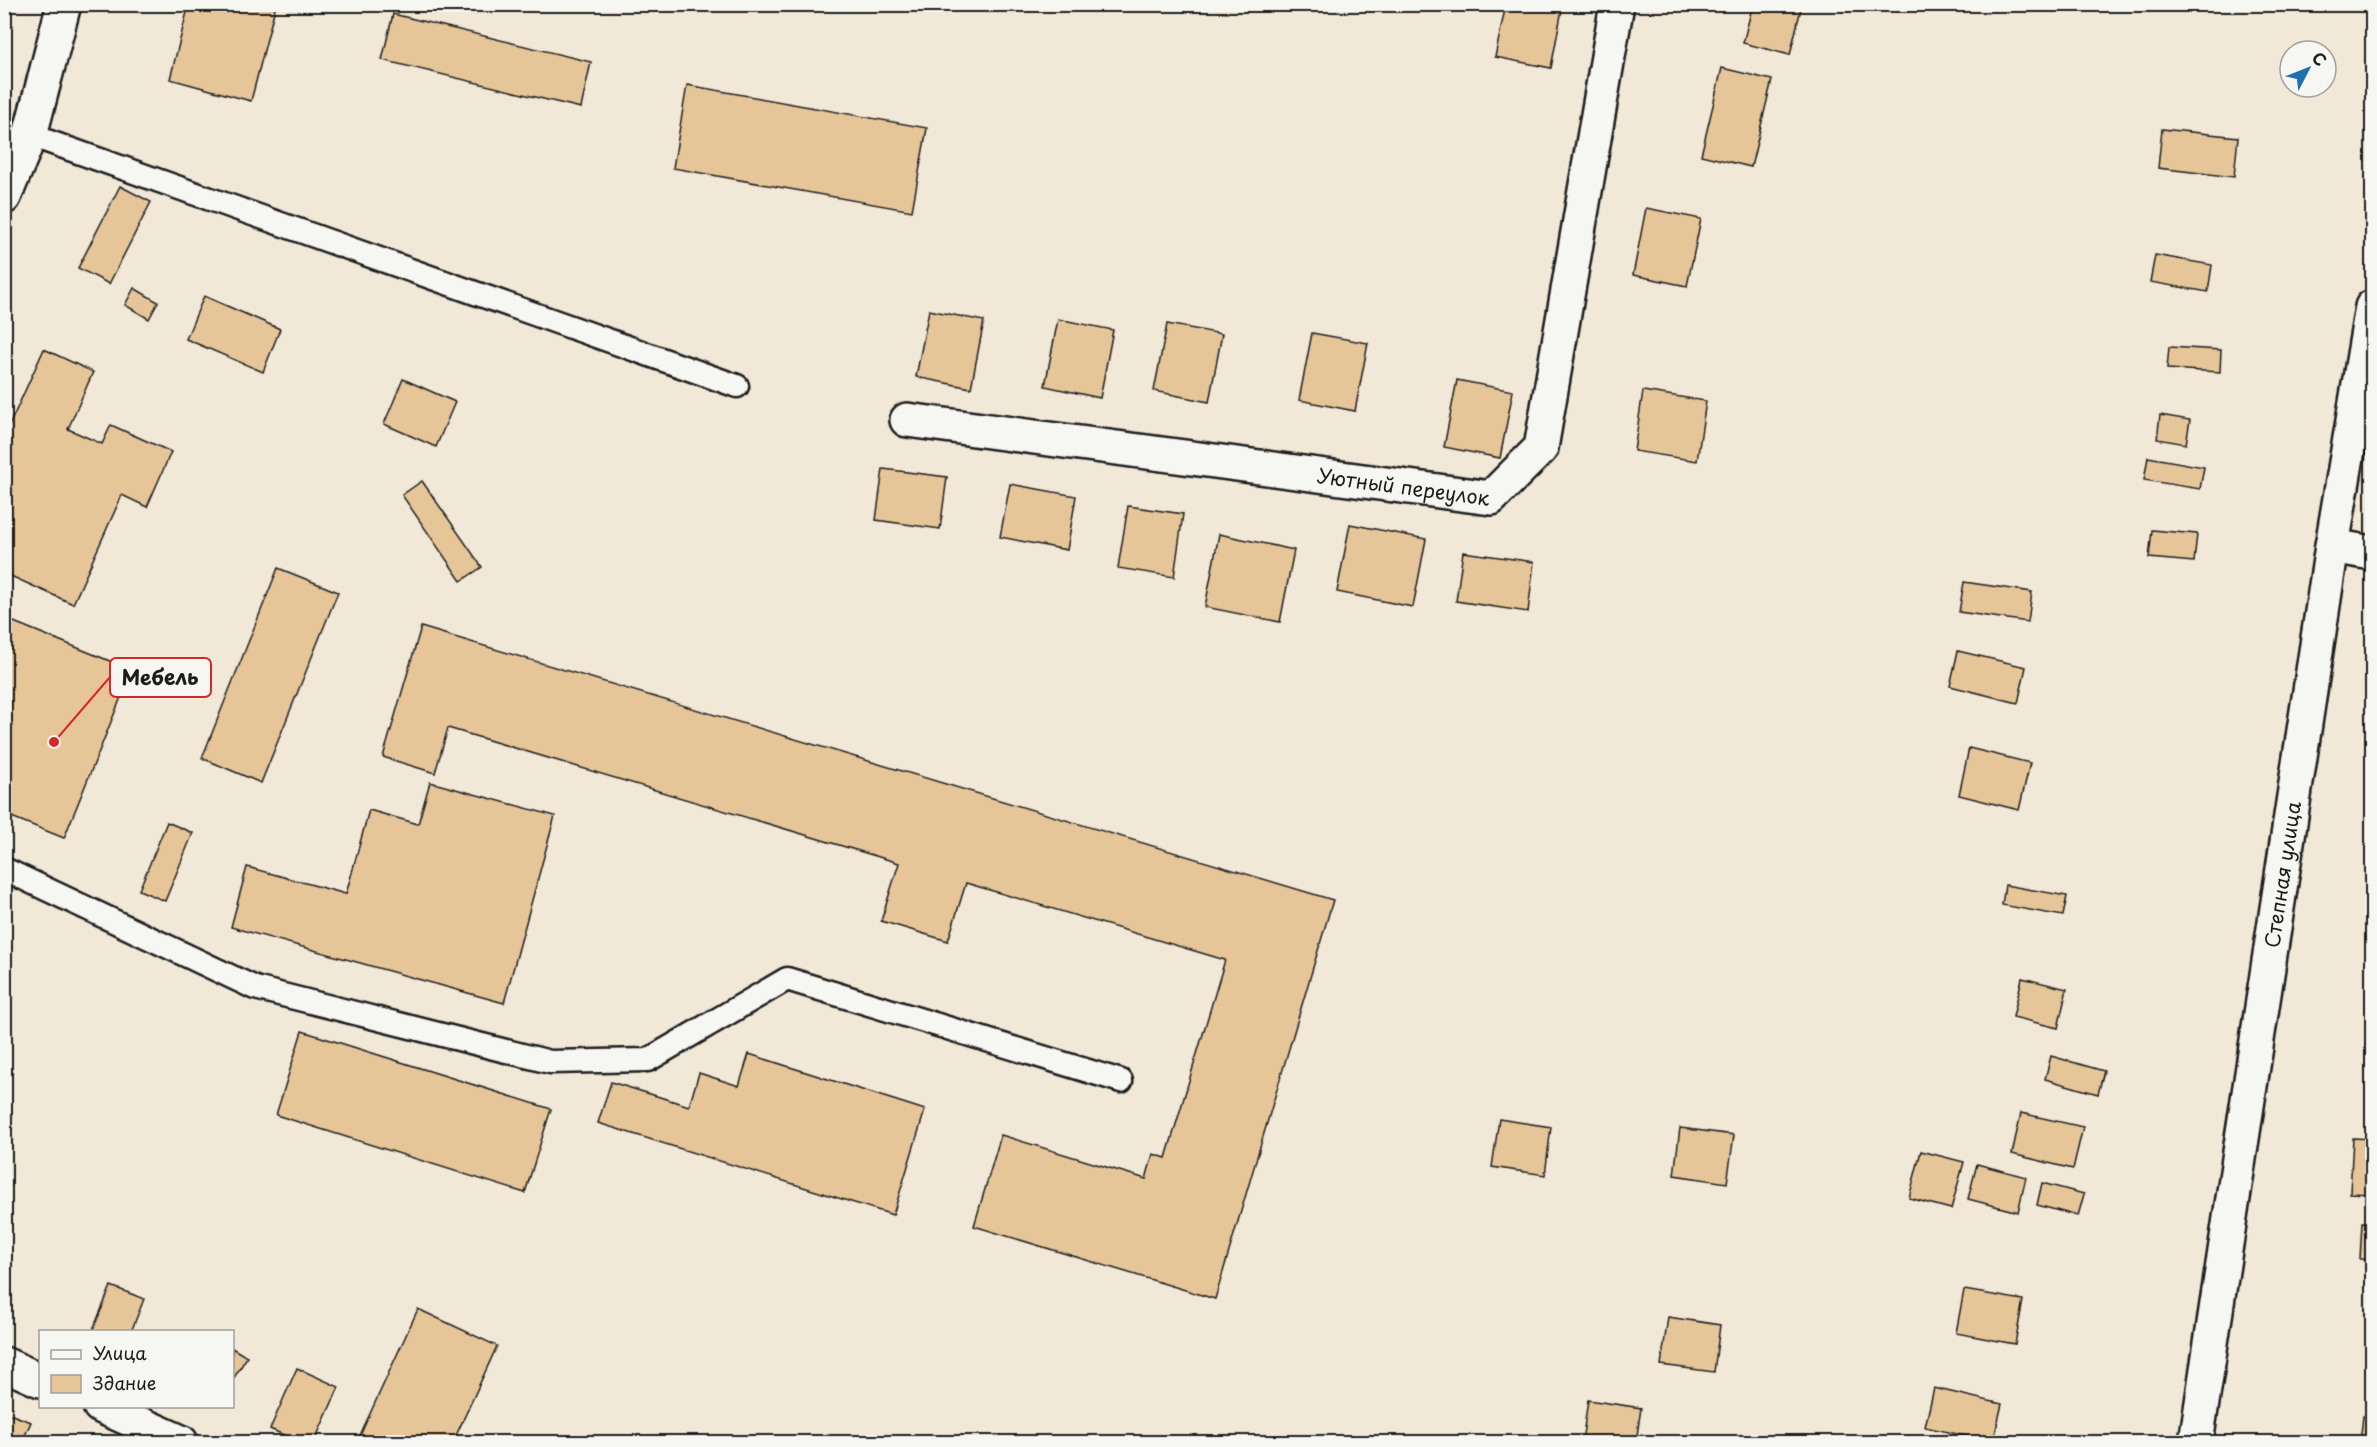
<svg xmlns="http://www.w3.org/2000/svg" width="2377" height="1447" viewBox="0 0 2377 1447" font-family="'Playpen Sans',sans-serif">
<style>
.building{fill:#e6c699;stroke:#1c1c1c;stroke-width:1.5}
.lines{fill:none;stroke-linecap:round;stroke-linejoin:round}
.lane-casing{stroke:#1c1c1c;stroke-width:27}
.street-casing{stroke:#1c1c1c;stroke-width:38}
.secondary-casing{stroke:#1c1c1c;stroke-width:38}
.lane{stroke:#f6f6f2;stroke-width:22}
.street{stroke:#f6f6f2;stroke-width:33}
.secondary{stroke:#f6f6f2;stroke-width:33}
.labels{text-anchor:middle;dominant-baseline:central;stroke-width:4.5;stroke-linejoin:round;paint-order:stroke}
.street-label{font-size:20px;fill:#1c1c1c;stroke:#f6f6f2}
.leader{fill:none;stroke:#d62828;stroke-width:2}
.callout-dot{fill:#d62828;stroke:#f6f6f2;stroke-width:2}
.callout{fill:#f6f6f2;stroke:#d62828;stroke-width:2}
.callout-label{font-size:21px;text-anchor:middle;font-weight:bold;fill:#1c1c1c}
</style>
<rect width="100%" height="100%" fill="#f1e8d7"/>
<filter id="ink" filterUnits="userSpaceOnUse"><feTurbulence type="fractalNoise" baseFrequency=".0167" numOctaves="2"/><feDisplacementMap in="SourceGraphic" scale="12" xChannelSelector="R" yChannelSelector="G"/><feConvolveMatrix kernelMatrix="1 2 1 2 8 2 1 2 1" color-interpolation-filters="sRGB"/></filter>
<g filter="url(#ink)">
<g class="building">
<path d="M189 4H276L251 101 170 79Z"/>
<path d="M1506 4H1563L1551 68 1495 57Z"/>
<path d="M1753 4H1802L1790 55 1743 43Z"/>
<path d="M393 14 591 62 581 108 382 60Z"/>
<path d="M1722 68 1772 80 1751 167 1701 155Z"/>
<path d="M687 85 927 128 912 211 673 168Z"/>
<path d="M2162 129 2238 137 2234 177 2158 168Z"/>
<path d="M120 186 151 202 109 284 78 268Z"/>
<path d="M1646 208 1701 219 1687 286 1633 275Z"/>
<path d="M2155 255 2212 265 2208 292 2150 282Z"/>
<path d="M134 288 158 302 149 319 125 305Z"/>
<path d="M204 296 280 329 263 372 186 339Z"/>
<path d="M929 310 984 321 971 388 916 377Z"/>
<path d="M1058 319 1113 330 1100 398 1045 386Z"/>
<path d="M1167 324 1222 334 1209 402 1154 391Z"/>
<path d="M1312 333 1368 343 1355 411 1299 400Z"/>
<path d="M2169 347 2221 350 2220 372 2167 369Z"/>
<path d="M44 349 93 372 68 429 102 444 111 425 171 452 147 507 122 495 73 604 4 573V437Z"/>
<path d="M403 379 455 402 436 447 384 424Z"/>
<path d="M1457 380 1513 391 1500 458 1444 447Z"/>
<path d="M1643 391 1706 401 1697 461 1634 451Z"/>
<path d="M2160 415 2190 420 2186 444 2157 439Z"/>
<path d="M2148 457 2204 467 2200 489 2144 480Z"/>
<path d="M883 469 947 477 940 529 876 520Z"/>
<path d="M422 481 482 567 461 581 402 495Z"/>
<path d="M1010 484 1076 496 1067 550 1000 537Z"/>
<path d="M1128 506 1183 514 1174 577 1118 568Z"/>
<path d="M1350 524 1426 539 1413 607 1337 592Z"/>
<path d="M2152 530 2197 534 2194 562 2149 558Z"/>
<path d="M1219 534 1294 550 1280 622 1205 607Z"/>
<path d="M1463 552 1534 562 1528 612 1456 601Z"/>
<path d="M278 568 338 592 261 783 202 758Z"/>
<path d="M1964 582 2032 592 2028 622 1959 612Z"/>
<path d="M4 618 132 670 64 838 4 814Z"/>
<path d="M421 627 1333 900 1215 1299 974 1226 1001 1135 1146 1179 1153 1154 1166 1158 1225 960 966 883 948 941 881 921 899 863 448 728 435 773 383 757Z"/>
<path d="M1958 651 2026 667 2018 703 1950 686Z"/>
<path d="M1969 748 2030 763 2019 810 1959 795Z"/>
<path d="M430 782 555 816 504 1003 231 927 247 867 346 894 369 810 418 824Z"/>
<path d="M167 822 193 833 165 901 139 890Z"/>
<path d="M2005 885 2067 896 2063 916 2002 905Z"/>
<path d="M2022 978 2067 989 2058 1028 2013 1017Z"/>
<path d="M302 1031 551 1109 525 1193 276 1115Z"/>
<path d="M749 1054 925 1110 893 1215 598 1123 611 1082 689 1106 699 1073 739 1086Z"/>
<path d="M2051 1056 2104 1071 2098 1094 2045 1079Z"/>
<path d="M2021 1113 2083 1127 2073 1169 2012 1154Z"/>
<path d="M1499 1119 1551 1127 1545 1175 1492 1167Z"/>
<path d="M1680 1128 1734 1135 1727 1183 1674 1175Z"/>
<path d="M2353 1138 2372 1139V1194L2350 1193Z"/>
<path d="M1921 1151 1964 1162 1951 1209 1909 1198Z"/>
<path d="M1977 1164 2026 1177 2018 1212 1968 1199Z"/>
<path d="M2042 1183 2084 1194 2078 1216 2037 1205Z"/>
<path d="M2362 1222 2372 1223V1260L2360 1259Z"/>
<path d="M111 1286 144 1299 131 1332H92Z"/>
<path d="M1964 1290 2023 1300 2015 1344 1956 1333Z"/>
<path d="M418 1309 497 1346 453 1442H357Z"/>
<path d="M1668 1317 1720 1325 1714 1372 1661 1365Z"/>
<path d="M232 1348 247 1357 232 1381Z"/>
<path d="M297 1368 339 1387 314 1442H300L270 1429Z"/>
<path d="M1934 1388 2002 1404 1993 1442 1925 1427Z"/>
<path d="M1588 1400 1641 1408 1636 1442H1582Z"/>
<path d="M4 1412 31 1422 22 1442H4Z"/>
<path d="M2363 1416 2372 1417V1442H2360Z"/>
</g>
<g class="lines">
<g class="lane-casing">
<g id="lane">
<path d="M30 135 737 386"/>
<path d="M4 869 255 988 550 1062 648 1060 787 979 1121 1081"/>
</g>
</g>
<g class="street-casing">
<g id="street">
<path id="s1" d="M907 420 1491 498 1541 448 1617 4"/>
<path d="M2332 546 2372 553"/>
<path d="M4 1364 40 1380"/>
<path d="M100 1406 181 1442"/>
<path id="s2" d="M2196 1442 2332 546 2372 307"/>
</g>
</g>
<g class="secondary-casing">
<path id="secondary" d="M4 197 30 135 64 4"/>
</g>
<use href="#lane" class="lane"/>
<use href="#street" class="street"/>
<use href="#secondary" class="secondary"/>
</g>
</g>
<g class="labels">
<g class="street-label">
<text stroke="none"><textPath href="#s1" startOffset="501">Уютный переулок</textPath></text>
<text stroke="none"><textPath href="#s2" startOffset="574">Степная улица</textPath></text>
</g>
</g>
<path class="leader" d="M54 742L110 677"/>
<circle class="callout-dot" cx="54" cy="742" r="6"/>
<rect class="callout" x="110" y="658" width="101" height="39" rx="6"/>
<g class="callout-label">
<text x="160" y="685">Мебель</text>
</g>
<rect width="2377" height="1447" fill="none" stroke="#f6f6f2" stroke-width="24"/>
<rect x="12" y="12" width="2353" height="1423" fill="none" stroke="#1c1c1c" stroke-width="2" filter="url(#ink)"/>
<rect x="39" y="1330" width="195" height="78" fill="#f6f6f2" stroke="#9f9f9c" stroke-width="1.5"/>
<rect x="51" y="1350" width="30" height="9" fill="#f6f6f2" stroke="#9f9f9c" stroke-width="1.5"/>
<text x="93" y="1360" font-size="18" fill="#1c1c1c">Улица</text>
<rect x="51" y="1375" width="30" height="18" fill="#e6c699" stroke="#9f9f9c" stroke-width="1.5"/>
<text x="93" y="1390" font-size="18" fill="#1c1c1c">Здание</text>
<g transform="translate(2308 69) rotate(48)"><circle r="28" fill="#f6f6f2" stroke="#9f9f9c" stroke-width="1.5"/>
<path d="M0-4.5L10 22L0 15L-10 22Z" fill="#1f6fb2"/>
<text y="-9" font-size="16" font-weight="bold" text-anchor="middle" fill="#1c1c1c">С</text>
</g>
</svg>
